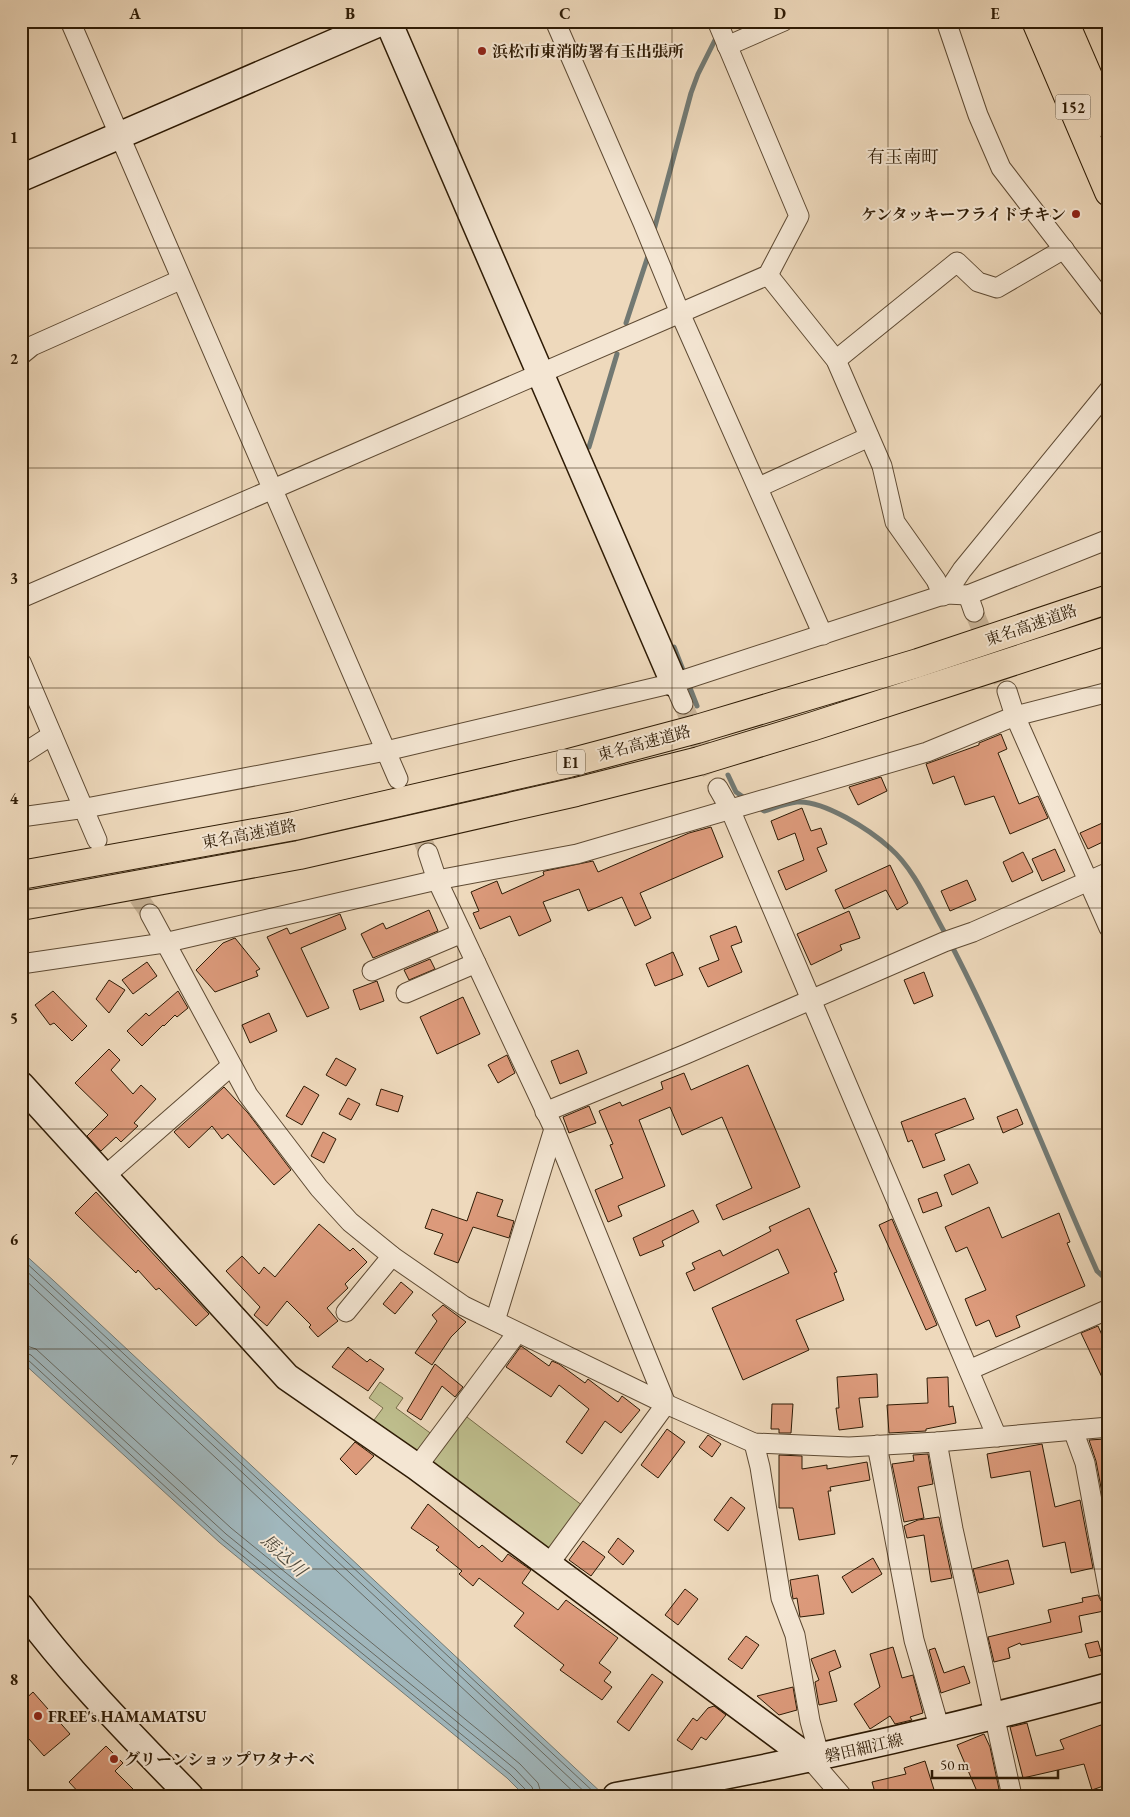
<svg xmlns="http://www.w3.org/2000/svg" width="1130" height="1817" viewBox="0 0 1130 1817" font-family="'EB Garamond','Noto Serif JP',serif">
<style>
.green{fill:#bebe8d;stroke:#766c49}
.water{fill:#a0b7bd;stroke:#727973}
.lines{fill:none;stroke-linecap:round;stroke-linejoin:round}
.shore{stroke:#676961;stroke-width:1}
.stream{stroke:#727973;stroke-width:5}
.building{fill:#dc9a7b;stroke:#2e1b05}
.street-tunnel{stroke:#c8b397;stroke-width:19;stroke-dasharray:19 9;stroke-linecap:butt}
.street-casing{stroke:#5e4a33;stroke-width:21}
.secondary-casing{stroke:#2e1b05;stroke-width:29}
.highway-casing{stroke:#2e1b05;stroke-width:30}
.street{stroke:#f4e6d3;stroke-width:19}
.secondary{stroke:#f4e6d3;stroke-width:26}
.highway{stroke:#eed9bc;stroke-width:28}
.grid{fill:none;stroke:#2e1b05;stroke-width:1;stroke-opacity:0.55}
.poi-dot{fill:#8f2418;stroke:#f4e6d3;stroke-width:2}
.labels{text-anchor:middle;dominant-baseline:central;stroke-width:4;stroke-linejoin:round;paint-order:stroke}
.shield{fill:#f4e6d3;stroke:#695843;stroke-width:1}
.shield-label{font-size:15px;font-weight:bold;fill:#2e1b05}
.poi-label{font-size:16px;font-weight:bold;fill:#2e1b05;stroke:#f4e6d3;text-anchor:start}
.street-label{font-size:16px;fill:#2e1b05;stroke:#f4e6d3}
.neighbourhood-label{font-size:18px;fill:#2e1b05;stroke:#f4e6d3}
.water-label{font-size:18px;font-style:italic;fill:#504a3c;stroke:#f4e6d3}
.neatline{fill:none;stroke:#2e1b05;stroke-width:2}
.grid-label{font-size:16px;text-anchor:middle;font-weight:bold;fill:#2e1b05}
</style>
<rect width="100%" height="100%" fill="#eed9bc"/>
<filter id="stains"><feTurbulence type="fractalNoise" baseFrequency=".004" numOctaves="4"/><feColorMatrix values="0 0 0 0 .2 0 0 0 0 .09 0 0 0 0 .02 0 0 0 .5 -.17"/></filter>
<radialGradient id="worn" r=".72"><stop offset=".6" stop-color="#630" stop-opacity="0"/><stop offset="1" stop-color="#630" stop-opacity=".3"/></radialGradient>
<g class="green">
<path d="M380 1382 403 1398 396 1408 433 1435 417 1452 374 1420 383 1408 369 1398Z"/>
<path d="M463 1414 583 1506 553 1549 546 1551 426 1463Z"/>
</g>
<path class="water" d="M21 1251 54 1281 605 1796H525L507 1778 219 1542 21 1361Z"/>
<g class="lines">
<g class="shore">
<path d="M21 1258 598 1796"/>
<path d="M21 1266 589 1796"/>
<path d="M21 1276 578 1796"/>
<path d="M21 1344 36 1349 231 1528 520 1764 538 1783 542 1796"/>
<path d="M21 1351 31 1355 226 1534 515 1769 532 1787 535 1796"/>
<path d="M21 1358 27 1359 222 1539 510 1774 527 1791 528 1796"/>
</g>
<g class="stream">
<path d="M654 230 691 93 698 74 718 34"/>
<path d="M626 323 648 256"/>
<path d="M589 447 617 354"/>
<path d="M674 647 697 706"/>
<path d="M728 775 736 792 746 799"/>
<path d="M758 807 764 811C774 808 786 803 797 802 824 800 870 830 890 848 915 870 929 905 945 933 1003 1042 1047 1159 1097 1271L1109 1282"/>
</g>
</g>
<g class="building">
<path d="M1001 734 1007 749 998 753 1019 804 1038 796 1048 818 1010 834 994 796 965 805 954 776 933 784 926 764 979 745V743Z"/>
<path d="M881 777 887 791 858 805 849 787Z"/>
<path d="M802 808 811 831 821 828 827 844 817 848 827 871 786 890 778 871 804 860 795 833 778 840 771 821Z"/>
<path d="M1109 820V839L1088 849 1080 833Z"/>
<path d="M711 827 723 857 640 893 651 918 635 926 622 897 588 911 579 889 543 902 551 921 519 936 510 916 480 929 473 913 479 911 471 892 497 881 502 894 544 875 543 872 545 871 593 861 598 872 689 833Z"/>
<path d="M1055 849 1065 871 1042 881 1032 859Z"/>
<path d="M1023 852 1033 872 1012 882 1003 862Z"/>
<path d="M890 865 908 903 897 910 886 890 844 909 835 890Z"/>
<path d="M967 880 976 900 950 911 941 891Z"/>
<path d="M429 910 438 931 373 958 361 934 383 923 386 929Z"/>
<path d="M849 911 860 938 840 945 842 950 811 965 797 934Z"/>
<path d="M340 914 346 929 301 948 329 1008 307 1017 267 937 287 928 290 934Z"/>
<path d="M736 926 742 942 731 946 742 972 708 987 699 968 719 960 710 936Z"/>
<path d="M235 938 260 969 256 971 258 976 215 992 196 970 223 943Z"/>
<path d="M673 952 683 975 655 986 646 964Z"/>
<path d="M430 959 435 969 409 980 404 970Z"/>
<path d="M147 962 157 976 133 994 122 980Z"/>
<path d="M924 972 933 996 914 1004 904 980Z"/>
<path d="M109 980 125 990 109 1013 96 999Z"/>
<path d="M377 981 384 1001 360 1010 353 990Z"/>
<path d="M53 991 87 1026 72 1041 54 1023 50 1025 35 1005Z"/>
<path d="M178 991 188 1008 177 1017 175 1015 164 1026 163 1025 142 1046 127 1031 146 1013 149 1016Z"/>
<path d="M463 997 480 1034 437 1054 420 1017Z"/>
<path d="M269 1013 277 1031 250 1043 242 1025Z"/>
<path d="M109 1049 120 1060 111 1070 133 1094 141 1085 156 1099 134 1123 138 1126 121 1142 116 1137 101 1151 87 1136 108 1115 75 1083Z"/>
<path d="M578 1050 587 1073 560 1084 551 1061Z"/>
<path d="M507 1055 515 1073 498 1083 488 1065Z"/>
<path d="M336 1058 356 1069 346 1086 326 1075Z"/>
<path d="M748 1065 800 1187 723 1220 716 1205 752 1188 722 1117 682 1135 670 1107 639 1120 665 1186 618 1206 622 1216 608 1222 595 1190 623 1178 610 1145 613 1144 599 1111 620 1102 622 1106 663 1089 661 1082 684 1073 691 1090Z"/>
<path d="M304 1086 319 1095 302 1125 286 1116Z"/>
<path d="M224 1087 248 1113 291 1170 274 1185 228 1134 222 1139 212 1126 189 1148 174 1132Z"/>
<path d="M381 1089 403 1096 398 1112 376 1105Z"/>
<path d="M348 1098 360 1104 351 1120 339 1114Z"/>
<path d="M965 1098 974 1119 935 1134 945 1160 923 1168 912 1140 908 1142 901 1122Z"/>
<path d="M589 1106 596 1123 569 1133 563 1117Z"/>
<path d="M1017 1109 1023 1124 1003 1133 997 1117Z"/>
<path d="M323 1132 336 1139 324 1163 311 1156Z"/>
<path d="M969 1164 978 1183 952 1195 944 1175Z"/>
<path d="M96 1192 209 1314 196 1326 159 1288 156 1290 138 1270 136 1273 75 1213Z"/>
<path d="M477 1192 503 1200 497 1216 514 1221 509 1238 473 1227 458 1263 434 1254 443 1234 425 1228 432 1209 467 1221Z"/>
<path d="M937 1192 942 1206 923 1213 918 1199Z"/>
<path d="M989 1207 1002 1238 1059 1213 1070 1242 1067 1243 1085 1286 1016 1316 1020 1327 996 1337 989 1320 976 1326 965 1299 986 1290 967 1247 956 1252 945 1227Z"/>
<path d="M809 1208 837 1272 834 1273 844 1300 796 1320 809 1350 743 1380 712 1308 789 1273 778 1249 694 1291 686 1273 695 1269 692 1263 720 1250 723 1256 771 1231 769 1227Z"/>
<path d="M693 1210 699 1222 662 1241 664 1246 640 1256 633 1238Z"/>
<path d="M892 1219 937 1325 926 1330 879 1225Z"/>
<path d="M319 1224 350 1251 353 1248 367 1262 345 1284 348 1288 327 1308 338 1321 318 1337 309 1327 311 1325 287 1301 267 1326 254 1315 260 1307 226 1271 242 1256 259 1274 264 1267 275 1277Z"/>
<path d="M401 1282 413 1292 395 1314 383 1304Z"/>
<path d="M443 1305 466 1322 451 1337 432 1365 415 1353 437 1321 432 1315Z"/>
<path d="M1098 1326 1109 1351V1392L1081 1333Z"/>
<path d="M521 1346 549 1366 552 1361 559 1364 585 1383 588 1379 618 1402 622 1396 640 1410 621 1433 605 1421 582 1454 566 1442 589 1409 559 1385 551 1397 506 1367Z"/>
<path d="M348 1347 367 1362 370 1359 384 1369 368 1391 332 1367Z"/>
<path d="M435 1364 463 1387 455 1397 442 1386 421 1420 407 1411Z"/>
<path d="M877 1374 878 1397 859 1398 863 1427 839 1430 836 1408H839L837 1377Z"/>
<path d="M948 1377 949 1407 953 1406 956 1423 926 1429V1431L889 1433 887 1405 928 1403 927 1378Z"/>
<path d="M772 1404H793L791 1433H779V1429H771Z"/>
<path d="M667 1429 685 1442 658 1478 641 1465Z"/>
<path d="M708 1435 721 1444 712 1457 699 1447Z"/>
<path d="M1105 1439 1109 1463V1530L1096 1461 1089 1440Z"/>
<path d="M355 1442 374 1456 356 1475 340 1459Z"/>
<path d="M1042 1444 1055 1507 1080 1500 1093 1568 1071 1573 1065 1542 1043 1547 1030 1471 991 1478 987 1454Z"/>
<path d="M928 1454 933 1484 918 1487 924 1518 904 1522 892 1464 914 1461 913 1455Z"/>
<path d="M779 1455 802 1456V1469L827 1465V1469L867 1462 870 1480 830 1487 831 1491H828L835 1534 799 1540 793 1508H779Z"/>
<path d="M731 1497 745 1508 728 1531 714 1520Z"/>
<path d="M428 1504 479 1548 482 1545 502 1562 508 1554 531 1570 522 1583 558 1610 566 1600 618 1638 599 1663 611 1672 604 1681 612 1687 602 1700 560 1670 564 1665 514 1626 524 1613 479 1578 473 1586 459 1574 462 1571 436 1550 439 1547 411 1528Z"/>
<path d="M939 1517 952 1578 931 1582 924 1535 907 1538 904 1526 918 1520Z"/>
<path d="M618 1538 634 1551 623 1565 608 1552Z"/>
<path d="M583 1541 605 1557 591 1576 569 1560Z"/>
<path d="M873 1558 882 1574 852 1593 842 1577Z"/>
<path d="M1008 1560 1014 1584 979 1593 973 1569Z"/>
<path d="M818 1575 824 1614 800 1617 797 1598 793 1599 790 1580Z"/>
<path d="M685 1589 698 1599 678 1625 665 1615Z"/>
<path d="M1098 1595 1101 1601 1108 1604 1109 1610 1079 1616 1082 1632 1021 1645 1020 1643 1008 1648 1010 1658 994 1662 988 1637 1051 1622 1048 1610 1083 1602 1082 1598Z"/>
<path d="M746 1636 759 1645 742 1669 728 1659Z"/>
<path d="M1098 1641 1102 1655 1089 1658 1085 1644Z"/>
<path d="M893 1647 902 1678 913 1675 923 1713 910 1717 912 1720 895 1724 890 1716 870 1729 854 1704 880 1687 870 1654Z"/>
<path d="M935 1648 944 1673 964 1666 970 1683 941 1693 929 1650Z"/>
<path d="M835 1650 841 1667 829 1672 837 1701 819 1705 815 1682 819 1680 811 1659Z"/>
<path d="M652 1674 663 1682 629 1731 617 1722Z"/>
<path d="M793 1687 797 1710 779 1715 757 1696Z"/>
<path d="M33 1692 70 1734 44 1756 21 1730V1703Z"/>
<path d="M714 1706 726 1715 706 1740 701 1737 692 1750 677 1740 693 1718 697 1721 708 1708Z"/>
<path d="M1027 1723 1036 1756 1064 1749 1060 1740 1101 1725 1109 1746V1784L1092 1790 1084 1764 1023 1778 1010 1727Z"/>
<path d="M984 1734 990 1747 999 1789 988 1796H979L957 1745Z"/>
<path d="M106 1746 123 1763 115 1771 140 1796H82L69 1782Z"/>
<path d="M925 1761 936 1796H876L872 1782 906 1774 904 1768Z"/>
</g>
<g class="lines">
<g class="street-tunnel">
<path d="M974 612 1007 691"/>
<path d="M683 704 718 788"/>
<path d="M402 789 428 853"/>
<path d="M106 851 150 914"/>
</g>
<g class="street-casing">
<g id="street">
<path d="M70 21 398 779"/>
<path d="M555 21 643 223 680 313 823 635"/>
<path d="M946 21 978 115 1001 168 1109 308"/>
<path d="M727 46 784 21"/>
<path d="M768 275 836 360 882 466 895 522 936 580 943 596"/>
<path d="M21 355 32 346 180 280"/>
<path d="M836 360 957 262 978 282 997 288 1064 249"/>
<path d="M759 487 869 437"/>
<path d="M946 594 962 570 1109 390"/>
<path d="M968 595 974 612"/>
<path d="M21 598 768 275 799 216 717 21"/>
<path d="M21 662 97 840"/>
<path d="M674 683 683 704"/>
<path d="M1007 691 1015 716 1109 928"/>
<path d="M21 755 52 735"/>
<path d="M718 788 730 809 997 1437"/>
<path d="M21 817 86 808 386 751 674 683 946 594 968 595 1109 539"/>
<path d="M428 853 437 880 554 1129 666 1404 549 1564"/>
<path d="M150 914 248 1095 319 1188 350 1222 392 1256 464 1306 666 1404 754 1443 849 1447 937 1442 1109 1427"/>
<path d="M21 964 164 943 437 880 577 854 927 752 1015 716 1109 692"/>
<path d="M372 971 462 933"/>
<path d="M406 993 476 963"/>
<path d="M545 1112 686 1054 944 942 973 932 1109 872"/>
<path d="M105 1176 231 1066"/>
<path d="M346 1312 392 1256"/>
<path d="M495 1321 554 1129"/>
<path d="M969 1370 1109 1309"/>
<path d="M1073 1430 1085 1463 1109 1593"/>
<path d="M937 1442 953 1529 1012 1796"/>
<path d="M754 1443 760 1467 781 1598 795 1635 810 1721 820 1758"/>
<path d="M877 1445 914 1640 940 1730"/>
<path d="M417 1467 517 1333"/>
<path d="M810 1759 842 1796"/>
</g>
</g>
<g class="secondary-casing">
<g id="secondary">
<path d="M388 21 674 683"/>
<path d="M21 178 384 21"/>
<path d="M21 1085 287 1377 417 1467 810 1759"/>
<path d="M21 1607C71 1675 131 1735 190 1796"/>
<path d="M616 1796C782 1767 946 1730 1109 1686"/>
</g>
</g>
<g class="highway-casing">
<g id="highway">
<path d="M1036 21 1109 192"/>
<path d="M1064 21 1109 125"/>
<path d="M21 875 294 826 569 763 697 729 918 663 1109 599"/>
<path d="M21 906 299 855 576 792 699 761 814 726 1109 630"/>
</g>
</g>
<use href="#street" class="street"/>
<use href="#secondary" class="secondary"/>
<use href="#highway" class="highway"/>
</g>
<path class="grid" d="M242 21V1796M458 21V1796M672 21V1796M888 21V1796M21 248H1109M21 468H1109M21 688H1109M21 908H1109M21 1129H1109M21 1349H1109M21 1569H1109"/>
<g class="poi-dot">
<circle cx="482" cy="51" r="5"/>
<circle cx="1076" cy="214" r="5"/>
<circle cx="38" cy="1716" r="5"/>
<circle cx="114" cy="1759" r="5"/>
</g>
<g class="labels">
<g class="shield">
<rect x="1055.5" y="94.5" width="35" height="25" rx="4"/>
<rect x="557" y="749.5" width="28" height="25" rx="4"/>
</g>
<g class="shield-label">
<text x="1073" y="107">152</text>
<text x="571" y="762">E1</text>
</g>
<g class="poi-label">
<text x="492" y="51">浜松市東消防署有玉出張所</text>
<text x="1066" y="214" text-anchor="end">ケンタッキーフライドチキン</text>
<text x="48" y="1716">FREE's HAMAMATSU</text>
<text x="124" y="1759">グリーンショップワタナベ</text>
</g>
<g class="street-label">
<text transform="translate(1031 625) rotate(-19)">東名高速道路</text>
<text transform="translate(644 743) rotate(-15)">東名高速道路</text>
<text transform="translate(249 834) rotate(-11)">東名高速道路</text>
<text transform="translate(864 1748) rotate(-13)">磐田細江線</text>
</g>
<g class="neighbourhood-label">
<text x="903" y="156">有玉南町</text>
</g>
<g class="water-label">
<text transform="translate(284 1555) rotate(42)">馬込川</text>
</g>
</g>
<rect width="1130" height="1817" fill="none" stroke="#eed9bc" stroke-width="55"/>
<path d="M932 1770v8h126v-8" fill="none" stroke="#2e1b05" stroke-width="2.5"/>
<text x="940" y="1770" font-size="15" fill="#2e1b05" stroke="#f4e6d3" stroke-width="4" paint-order="stroke">50 m</text>
<rect x="28" y="28" width="1074" height="1762" class="neatline"/>
<g class="grid-label">
<text x="135" y="19">A</text>
<text x="350" y="19">B</text>
<text x="565" y="19">C</text>
<text x="780" y="19">D</text>
<text x="995" y="19">E</text>
<text x="14" y="143">1</text>
<text x="14" y="364">2</text>
<text x="14" y="584">3</text>
<text x="14" y="804">4</text>
<text x="14" y="1024">5</text>
<text x="14" y="1245">6</text>
<text x="14" y="1465">7</text>
<text x="14" y="1685">8</text>
</g>
<rect width="100%" height="100%" filter="url(#stains)"/>
<rect width="100%" height="100%" fill="url(#worn)"/>
</svg>
